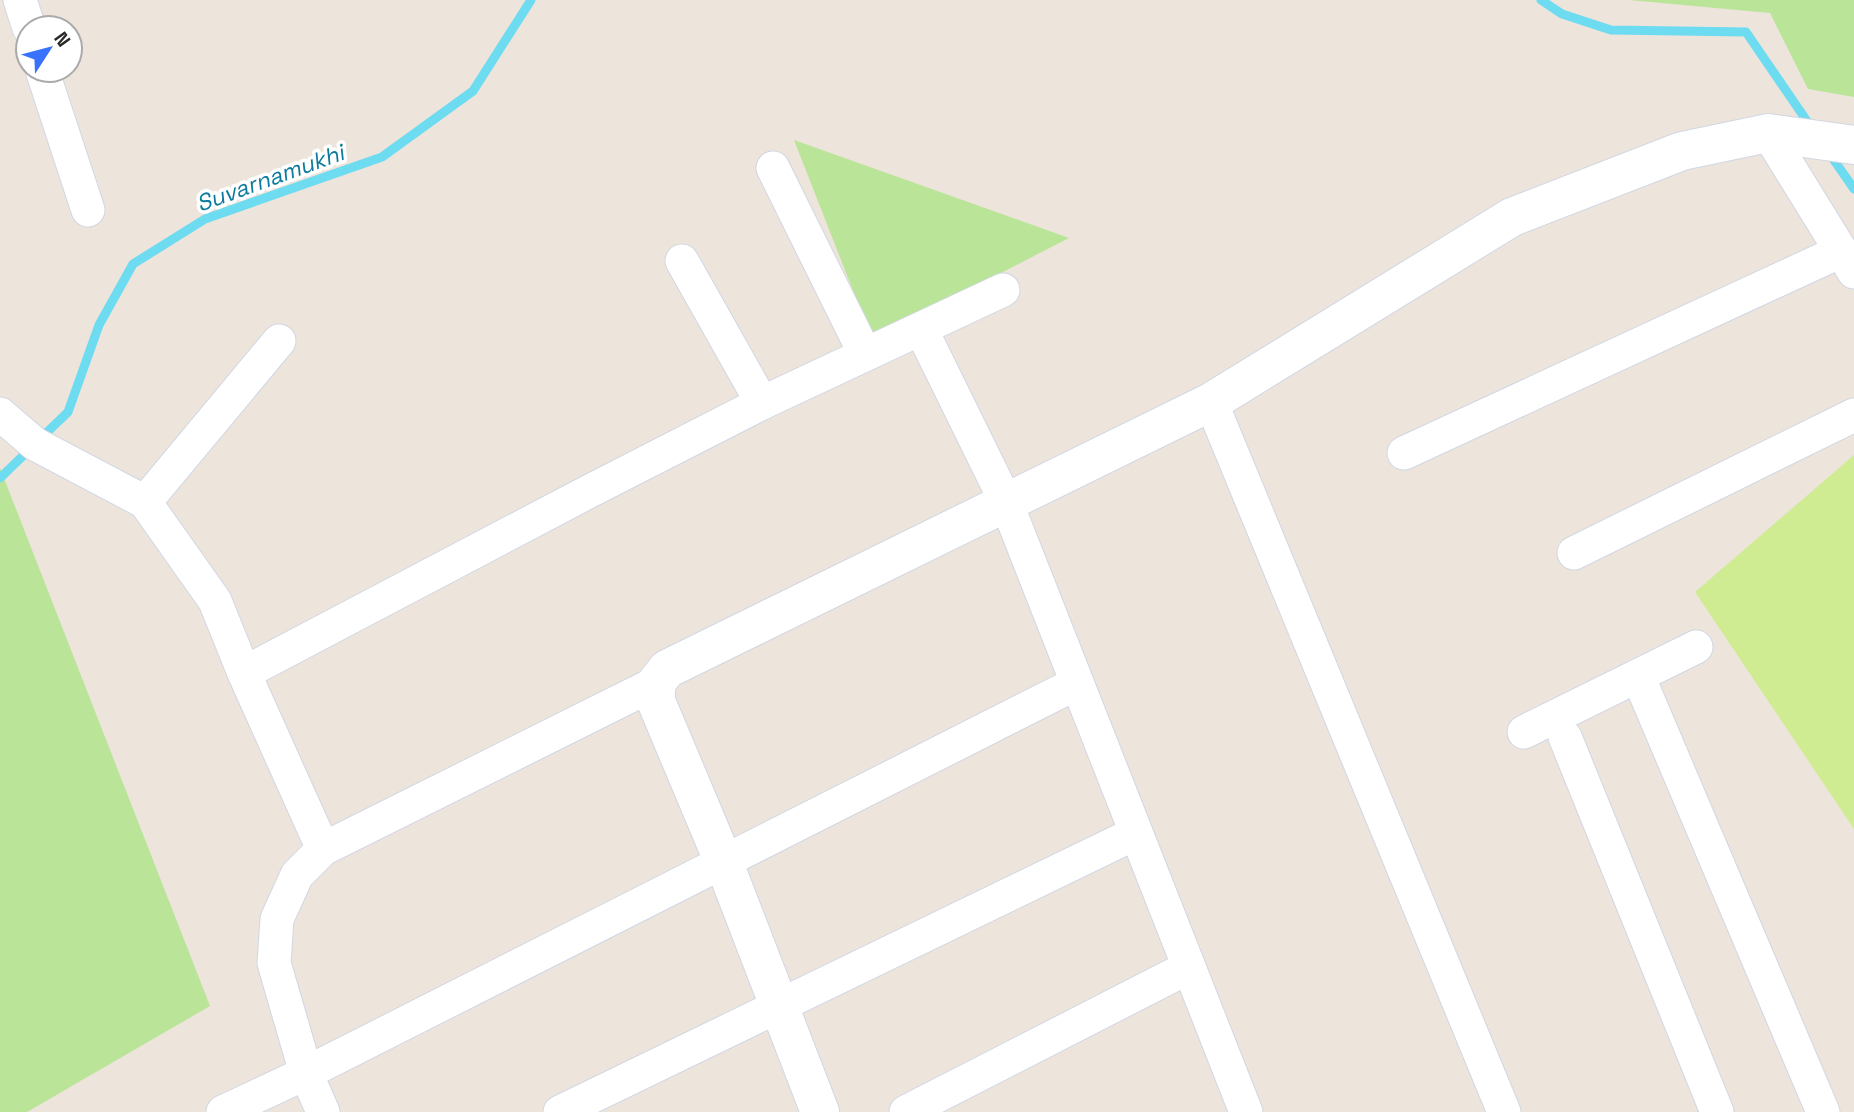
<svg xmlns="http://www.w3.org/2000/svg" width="1854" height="1112" viewBox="0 0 1854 1112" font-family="'Space Grotesk',sans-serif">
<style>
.green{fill:#bae498}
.pitch{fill:#cfec93}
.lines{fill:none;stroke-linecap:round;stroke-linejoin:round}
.stream{stroke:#6ddbf0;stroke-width:9}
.street-casing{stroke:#d1d7e3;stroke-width:35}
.secondary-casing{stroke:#d1d7e3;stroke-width:40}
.street{stroke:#fff;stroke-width:33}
.secondary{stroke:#fff;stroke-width:38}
.labels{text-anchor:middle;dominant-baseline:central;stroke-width:7;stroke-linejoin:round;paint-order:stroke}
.water-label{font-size:23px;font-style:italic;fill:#0b7a9d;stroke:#fff}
</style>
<rect width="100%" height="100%" fill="#ede4dc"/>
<g class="green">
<path d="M1629 0H1854V97L1808 89 1770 13Z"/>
<path d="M794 140 1069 238 872 339Z"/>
<path d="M0 468 210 1006 27 1112H0Z"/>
</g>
<path class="pitch" d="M1854 455V829L1695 592Z"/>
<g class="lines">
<g class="stream">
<path d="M1541 0 1562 14 1611 30 1746 32 1811 127"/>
<path d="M1829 153 1854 189"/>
<path d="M40 439 68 412 99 325 133 264 205 219 382 157 473 91 531 0"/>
<path d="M0 478 30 449"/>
</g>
<g class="street-casing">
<g id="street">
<path d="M20 0 29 28"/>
<path d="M42 70 88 210"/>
<path d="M1768 133 1854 272"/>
<path d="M773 168 865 354"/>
<path d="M682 261 762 403"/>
<path d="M921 329 1006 502 1246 1112"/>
<path d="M1211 402 1504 1112"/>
<path d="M0 414 35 444 145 502 215 601 244 673 323 849"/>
<path d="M1404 453 1841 251"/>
<path d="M145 502 279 341"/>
<path d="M1574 553 1854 415"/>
<path d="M244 673 586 493 762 403 1003 290"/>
<path d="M1638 676 1823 1112"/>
<path d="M1524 732 1696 647"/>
<path d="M1565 737 1717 1112"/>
<path d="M223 1112 306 1073 1077 683"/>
<path d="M323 1112 306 1073 274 963 277 919 297 875 323 849 656 683"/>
<path d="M560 1112 1136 833"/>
<path d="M906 1112 1189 967"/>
</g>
</g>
<g class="secondary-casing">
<path id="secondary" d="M820 1112 724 863 656 701V683L667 669 1211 402 1512 217 1682 151 1768 133 1854 145"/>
</g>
<use href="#street" class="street"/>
<use href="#secondary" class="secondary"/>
</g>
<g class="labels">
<g class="water-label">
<text transform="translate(270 178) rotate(-20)">Suvarnamukhi</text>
</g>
</g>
<g transform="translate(49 49) rotate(54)"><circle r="33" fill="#ffffff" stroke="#aaaaaa" stroke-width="2"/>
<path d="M0-5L12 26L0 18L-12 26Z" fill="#3972fc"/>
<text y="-10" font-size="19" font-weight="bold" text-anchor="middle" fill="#2a2a2a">N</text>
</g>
</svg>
